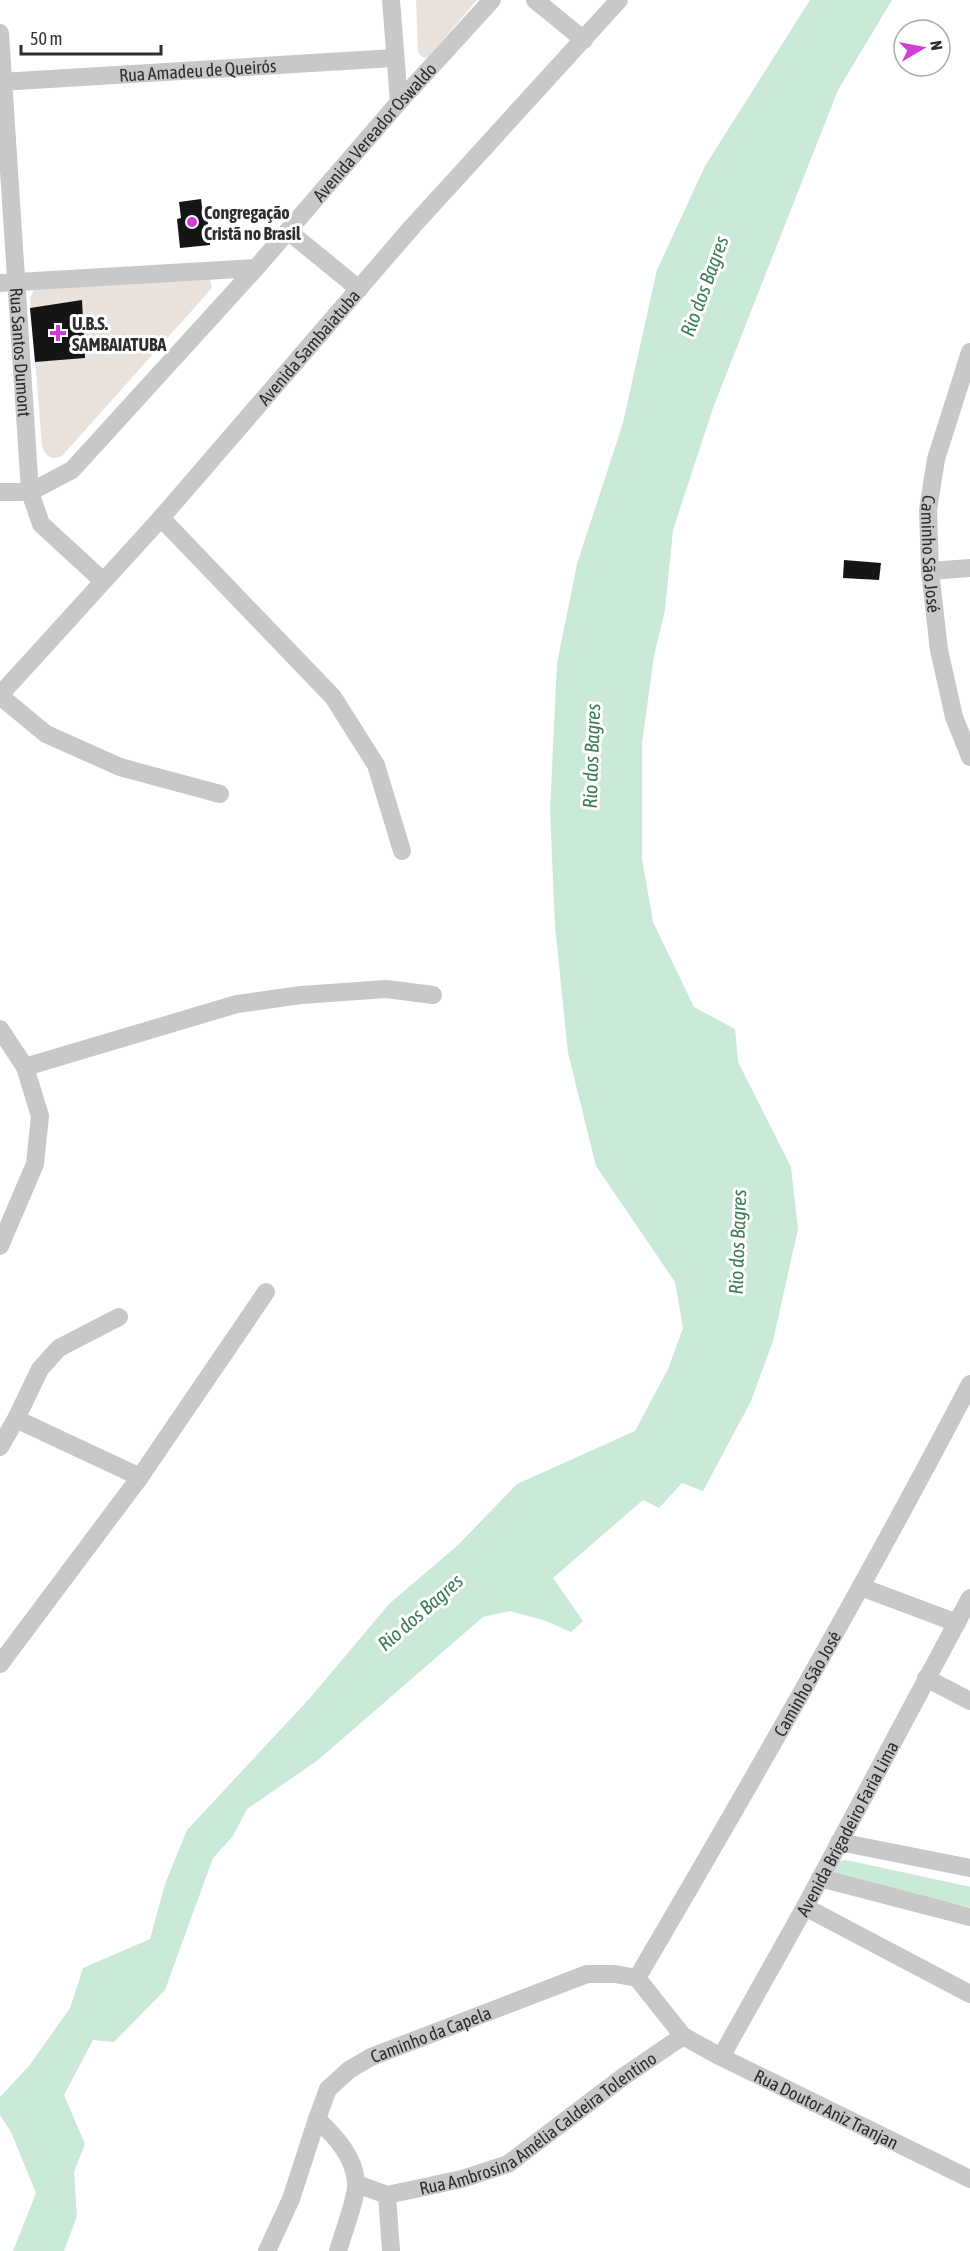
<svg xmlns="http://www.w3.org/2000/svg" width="970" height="2251" viewBox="0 0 970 2251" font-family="'Asap Condensed',sans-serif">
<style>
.green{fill:#eae3dd}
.water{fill:#cae9d7}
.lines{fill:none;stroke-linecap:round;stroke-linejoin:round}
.canal{stroke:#cae9d7;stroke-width:20}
.building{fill:#151515}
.minor{stroke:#c8c8c8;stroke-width:18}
.poi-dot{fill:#d03dd8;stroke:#fff;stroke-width:2}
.labels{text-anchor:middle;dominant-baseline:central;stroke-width:6;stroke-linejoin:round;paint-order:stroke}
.street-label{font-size:18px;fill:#2e2e2e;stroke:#fff}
.poi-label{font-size:18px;font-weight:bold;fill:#2e2e2e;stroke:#fff;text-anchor:start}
.water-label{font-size:20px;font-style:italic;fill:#3d7e57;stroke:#fff}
</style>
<rect width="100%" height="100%" fill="#fff"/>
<g class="green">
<path d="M416 0H477L429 56 425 58 421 56 418 52Z"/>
<path d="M210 279 212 288 62 456C53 461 44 456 42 446L30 298 35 288Z"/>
</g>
<path class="water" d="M810 0H892L838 90 713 408 673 530 665 610 654 656 642 743V859L653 922 694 1007 735 1029 738 1062 791 1167 798 1229 773 1341 751 1401 703 1491 682 1483 659 1508 643 1500 553 1578 583 1621 571 1632 546 1621 510 1611 483 1617 318 1760 247 1809 233 1836 213 1858 165 1990 114 2042 93 2040 64 2095 85 2144 74 2172 77 2216 64 2251H13L36 2193 11 2132 0 2115V2097L29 2066 70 2008 83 1968 150 1939 165 1884 187 1830 310 1698 389 1604 458 1545 517 1484 635 1431 668 1369 683 1328 675 1282 596 1166 568 1053 555 926 550 811 557 663 577 564 623 423 657 270 705 166Z"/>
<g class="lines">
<path class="canal" d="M845 1870 970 1897"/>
</g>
<g class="building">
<path d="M201 199 203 214H207L210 245 180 248 177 219 181 218 179 202Z"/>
<path d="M82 300 85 358 35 362 30 308Z"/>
<path d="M844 560 881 563 879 580 843 578Z"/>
</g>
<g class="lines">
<g class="minor">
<path d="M391 0 399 102"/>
<path d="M535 0 584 40"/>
<path id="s1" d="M0 33 30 492 41 524 103 581"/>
<path id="s2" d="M0 82 394 58"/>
<path d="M288 231 359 289"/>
<path d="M0 283 256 268"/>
<path id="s3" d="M970 352 936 459 928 510 930 571 939 650 954 717 970 757"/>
<path id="s4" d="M0 492H30L72 470 256 268 399 102 492 0"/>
<path d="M161 518 333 697 376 765 402 851"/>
<path d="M930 571 970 568"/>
<path id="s5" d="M0 695 161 518 412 227 619 0"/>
<path d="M0 696 46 734 120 767 220 794"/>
<path d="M0 1029 25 1067 40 1116 35 1164 0 1246"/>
<path d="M25 1067 237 1004 301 995 386 989 433 995"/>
<path d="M16 1419 140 1477"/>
<path d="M0 1447 16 1419 40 1369 59 1348 119 1317"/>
<path d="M861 1587 957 1623"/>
<path d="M0 1664 140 1477 266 1292"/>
<path d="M926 1678 970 1701"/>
<path d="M839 1842 970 1868"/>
<path d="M820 1878 970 1917"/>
<path d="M805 1907 970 1994"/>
<path id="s6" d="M637 1978C752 1782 865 1585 970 1384"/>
<path id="s7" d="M721 2057 805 1907 970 1598"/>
<path d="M317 2119C335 2136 354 2156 356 2182 358 2195 342 2236 338 2251"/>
<path id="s8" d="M357 2184 387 2195 462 2179 508 2164 623 2077 683 2036"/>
<path d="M387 2195 391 2251"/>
<path id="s9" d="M267 2251 291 2199 317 2119 328 2089 349 2070 371 2057 587 1974H615L637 1978 683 2036 721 2057 970 2179"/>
</g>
</g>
<g class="poi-dot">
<circle cx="192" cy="222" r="6"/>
<path d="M55 324h6v6h6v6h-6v6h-6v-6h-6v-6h6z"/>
</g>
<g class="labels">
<g class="street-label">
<text stroke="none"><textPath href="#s2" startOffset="198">Rua Amadeu de Queirós</textPath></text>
<text stroke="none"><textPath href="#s4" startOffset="531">Avenida Vereador Oswaldo</textPath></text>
<text stroke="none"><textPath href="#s5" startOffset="465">Avenida Sambaiatuba</textPath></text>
<text stroke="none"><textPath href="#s1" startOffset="320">Rua Santos Dumont</textPath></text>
<text stroke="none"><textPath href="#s3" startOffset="208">Caminho São José</textPath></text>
<text stroke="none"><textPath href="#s6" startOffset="340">Caminho São José</textPath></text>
<text stroke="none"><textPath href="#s7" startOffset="261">Avenida Brigadeiro Faria Lima</textPath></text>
<text stroke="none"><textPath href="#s9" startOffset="291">Caminho da Capela</textPath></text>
<text stroke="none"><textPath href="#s9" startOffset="744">Rua Doutor Aniz Tranjan</textPath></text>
<text stroke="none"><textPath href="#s8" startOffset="202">Rua Ambrosina Amélia Caldeira Tolentino</textPath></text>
</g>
<g class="poi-label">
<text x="204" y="212">Congregação<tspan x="204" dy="21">Cristã no Brasil</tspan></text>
<text x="72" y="323">U.B.S.<tspan x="72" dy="21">SAMBAIATUBA</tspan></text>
</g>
<g class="water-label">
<text transform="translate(704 286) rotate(-70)">Rio dos Bagres</text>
<text transform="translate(591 756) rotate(-88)">Rio dos Bagres</text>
<text transform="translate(737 1242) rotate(-88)">Rio dos Bagres</text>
<text transform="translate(420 1612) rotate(-41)">Rio dos Bagres</text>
</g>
</g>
<g transform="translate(922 48) rotate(80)"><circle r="28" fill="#ffffff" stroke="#ababab" stroke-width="1.5"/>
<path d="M0-4.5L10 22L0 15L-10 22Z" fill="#d03dd8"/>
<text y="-9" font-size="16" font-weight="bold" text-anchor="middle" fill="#2e2e2e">N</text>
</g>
<path d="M21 45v9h140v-9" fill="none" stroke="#2e2e2e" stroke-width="3"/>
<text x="30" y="45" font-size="18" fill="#2e2e2e" stroke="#ffffff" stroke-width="4.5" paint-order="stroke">50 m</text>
</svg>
